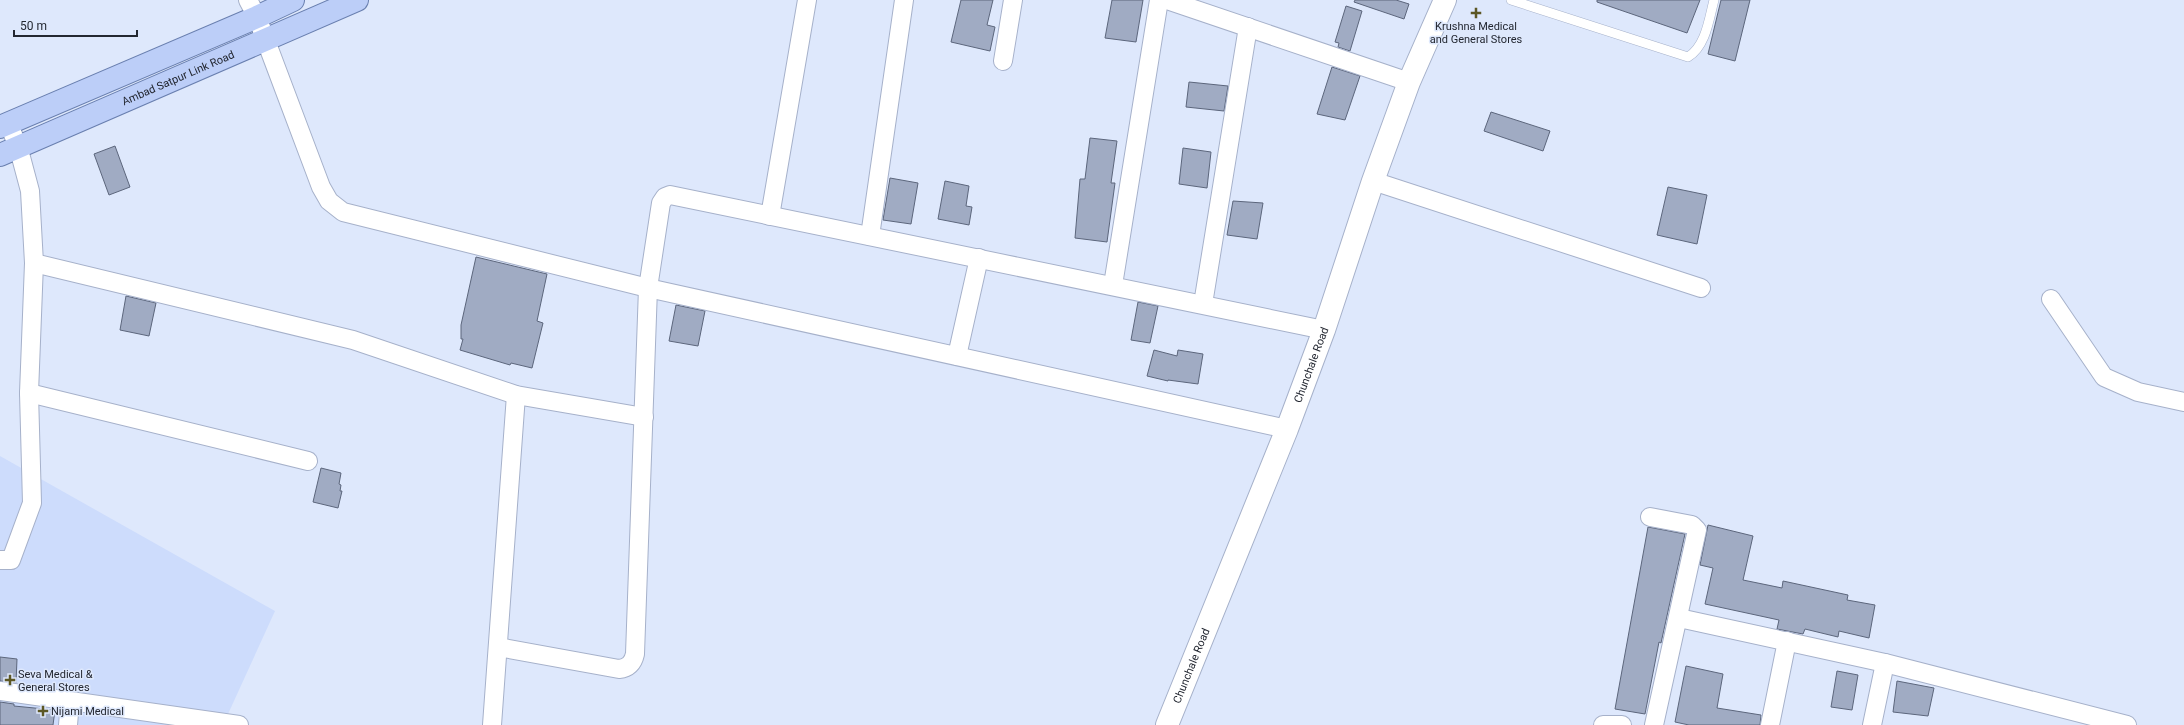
<svg xmlns="http://www.w3.org/2000/svg" width="2184" height="725" viewBox="0 0 2184 725" font-family="Roboto,sans-serif">
<style>
.built{fill:#cddcfc}
.building{fill:#a0abc3;stroke:#5c667c}
.lines{fill:none;stroke-linecap:round;stroke-linejoin:round}
.service-casing{stroke:#a6b1ca;stroke-width:10}
.minor-casing{stroke:#a6b1ca;stroke-width:20}
.tertiary-casing{stroke:#a6b1ca;stroke-width:24}
.primary-casing{stroke:#697faf;stroke-width:24}
.service{stroke:#fff;stroke-width:9}
.minor{stroke:#fff;stroke-width:18}
.tertiary{stroke:#fff;stroke-width:22}
.primary{stroke:#bccef8;stroke-width:22}
.poi-dot{fill:#5c5724;stroke:#dee8fc;stroke-width:1.5}
.labels{text-anchor:middle;dominant-baseline:central;stroke-width:3;stroke-linejoin:round;paint-order:stroke}
.poi-label{font-size:11px;fill:#232731;stroke:#dee8fc;text-anchor:start}
.street-label{font-size:11px;fill:#232731;stroke:#dee8fc}
</style>
<rect width="100%" height="100%" fill="#dee8fc"/>
<path class="built" d="M0 456 275 611 223 725H0Z"/>
<g class="building">
<path d="M961 0H993L987 25 995 27 990 51 951 42Z"/>
<path d="M1112 0H1143L1136 42 1105 38Z"/>
<path d="M1355 0H1396L1409 4 1404 19 1354 2Z"/>
<path d="M1597 0H1700L1687 33 1597 2Z"/>
<path d="M1721 0H1750L1735 61 1708 54Z"/>
<path d="M1346 6 1362 11 1350 51 1338 47 1339 43 1335 42Z"/>
<path d="M1332 67 1360 76 1345 120 1317 114Z"/>
<path d="M1189 82 1228 86 1224 111 1186 107Z"/>
<path d="M1491 112 1550 131 1543 151 1484 131Z"/>
<path d="M1090 138 1117 141 1111 183H1115L1107 242 1075 238 1080 179H1085Z"/>
<path d="M115 146 130 187 109 195 94 154Z"/>
<path d="M1183 148 1211 152 1207 188 1179 184Z"/>
<path d="M890 178 918 183 911 224 883 220Z"/>
<path d="M945 181 969 186 966 206 972 207 969 225 938 219Z"/>
<path d="M1668 187 1707 195 1697 244 1657 235Z"/>
<path d="M1233 201 1263 203 1257 239 1227 235Z"/>
<path d="M476 257 547 274 537 321 543 323 532 368 511 363 510 365 460 350 463 339H461V325Z"/>
<path d="M126 296 156 303 149 336 120 330Z"/>
<path d="M1138 302 1158 306 1150 343 1131 340Z"/>
<path d="M676 305 705 311 698 346 669 341Z"/>
<path d="M1154 350 1177 356 1178 350 1203 354 1198 384 1168 380V381L1147 376Z"/>
<path d="M321 468 341 473 339 484 341 485 340 491H342L338 508 313 502Z"/>
<path d="M1708 525 1753 536 1743 580 1782 588 1783 581 1848 595 1847 600 1875 605 1869 638 1839 631 1838 637 1805 629 1803 634 1777 629 1779 620 1705 604 1713 568 1700 565Z"/>
<path d="M1648 527 1685 534 1661 643 1659 642 1645 714 1615 709Z"/>
<path d="M0 657 17 659 16 683 0 681Z"/>
<path d="M1686 666 1723 674 1717 708 1761 715 1760 725H1689L1675 722Z"/>
<path d="M1837 671 1858 675 1852 710 1831 707Z"/>
<path d="M1897 681 1934 688 1928 716 1893 712Z"/>
<path d="M0 702 14 704V706L55 710 53 725H0Z"/>
</g>
<g class="lines">
<g class="service-casing">
<path id="service" d="M1511 0 1688 57C1706 46 1709 19 1714 0"/>
</g>
<g class="minor-casing">
<g id="minor">
<path d="M248 0 257 17 321 187 329 201 343 212 648 288 1287 429"/>
<path d="M1167 0 1409 82"/>
<path d="M1003 61 1013 0"/>
<path d="M1373 181 1701 288"/>
<path d="M770 216 807 0"/>
<path d="M870 236 904 0"/>
<path d="M34 263 353 340 516 395 644 417"/>
<path d="M1113 285 1159 0"/>
<path d="M2051 299 2104 377 2138 392 2184 402"/>
<path d="M1203 304 1248 27"/>
<path d="M957 356 979 258"/>
<path d="M29 393 308 461"/>
<path d="M1650 517 1692 525 1697 530 1654 725"/>
<path d="M0 560H11L32 503 29 393 34 263 30 191 18 146 8 123"/>
<path d="M1679 618 1885 663 2127 725"/>
<path d="M498 647 619 669C628 668 633 663 635 654L648 288 661 203 665 197 670 195 1324 330"/>
<path d="M0 691 239 725"/>
<path d="M68 725 70 702"/>
<path d="M492 725 516 395"/>
<path d="M1603 725H1622"/>
<path d="M1770 725 1787 641"/>
<path d="M1872 725 1885 663"/>
</g>
</g>
<g class="tertiary-casing">
<g id="tertiary">
<path id="s1" d="M1167 725 1287 429 1324 330 1373 181 1409 82 1445 0"/>
</g>
</g>
<g class="primary-casing">
<g id="primary">
<path d="M0 127 257 17 293 0"/>
<path id="s2" d="M0 155 357 0"/>
</g>
</g>
<use href="#service" class="service"/>
<use href="#minor" class="minor"/>
<use href="#tertiary" class="tertiary"/>
<use href="#primary" class="primary"/>
</g>
<g class="poi-dot">
<path d="M1474 7h4v4h4v4h-4v4h-4v-4h-4v-4h4z"/>
<path d="M8 674h4v4h4v4h-4v4h-4v-4h-4v-4h4z"/>
<path d="M41 705h4v4h4v4h-4v4h-4v-4h-4v-4h4z"/>
</g>
<g class="labels">
<g class="poi-label">
<text x="1476" y="26" text-anchor="middle">Krushna Medical<tspan x="1476" dy="13">and General Stores</tspan></text>
<text x="18" y="674">Seva Medical &amp;<tspan x="18" dy="13">General Stores</tspan></text>
<text x="51" y="711">Nijami Medical</text>
</g>
<g class="street-label">
<text stroke="none"><textPath href="#s2" startOffset="194">Ambad Satpur Link Road</textPath></text>
<text stroke="none"><textPath href="#s1" startOffset="388">Chunchale Road</textPath></text>
<text stroke="none"><textPath href="#s1" startOffset="64">Chunchale Road</textPath></text>
</g>
</g>
<path d="M14 30v6h123v-6" fill="none" stroke="#232731" stroke-width="2"/>
<text x="20" y="30" font-size="12" fill="#232731" stroke="#dee8fc" stroke-width="3" paint-order="stroke">50 m</text>
</svg>
